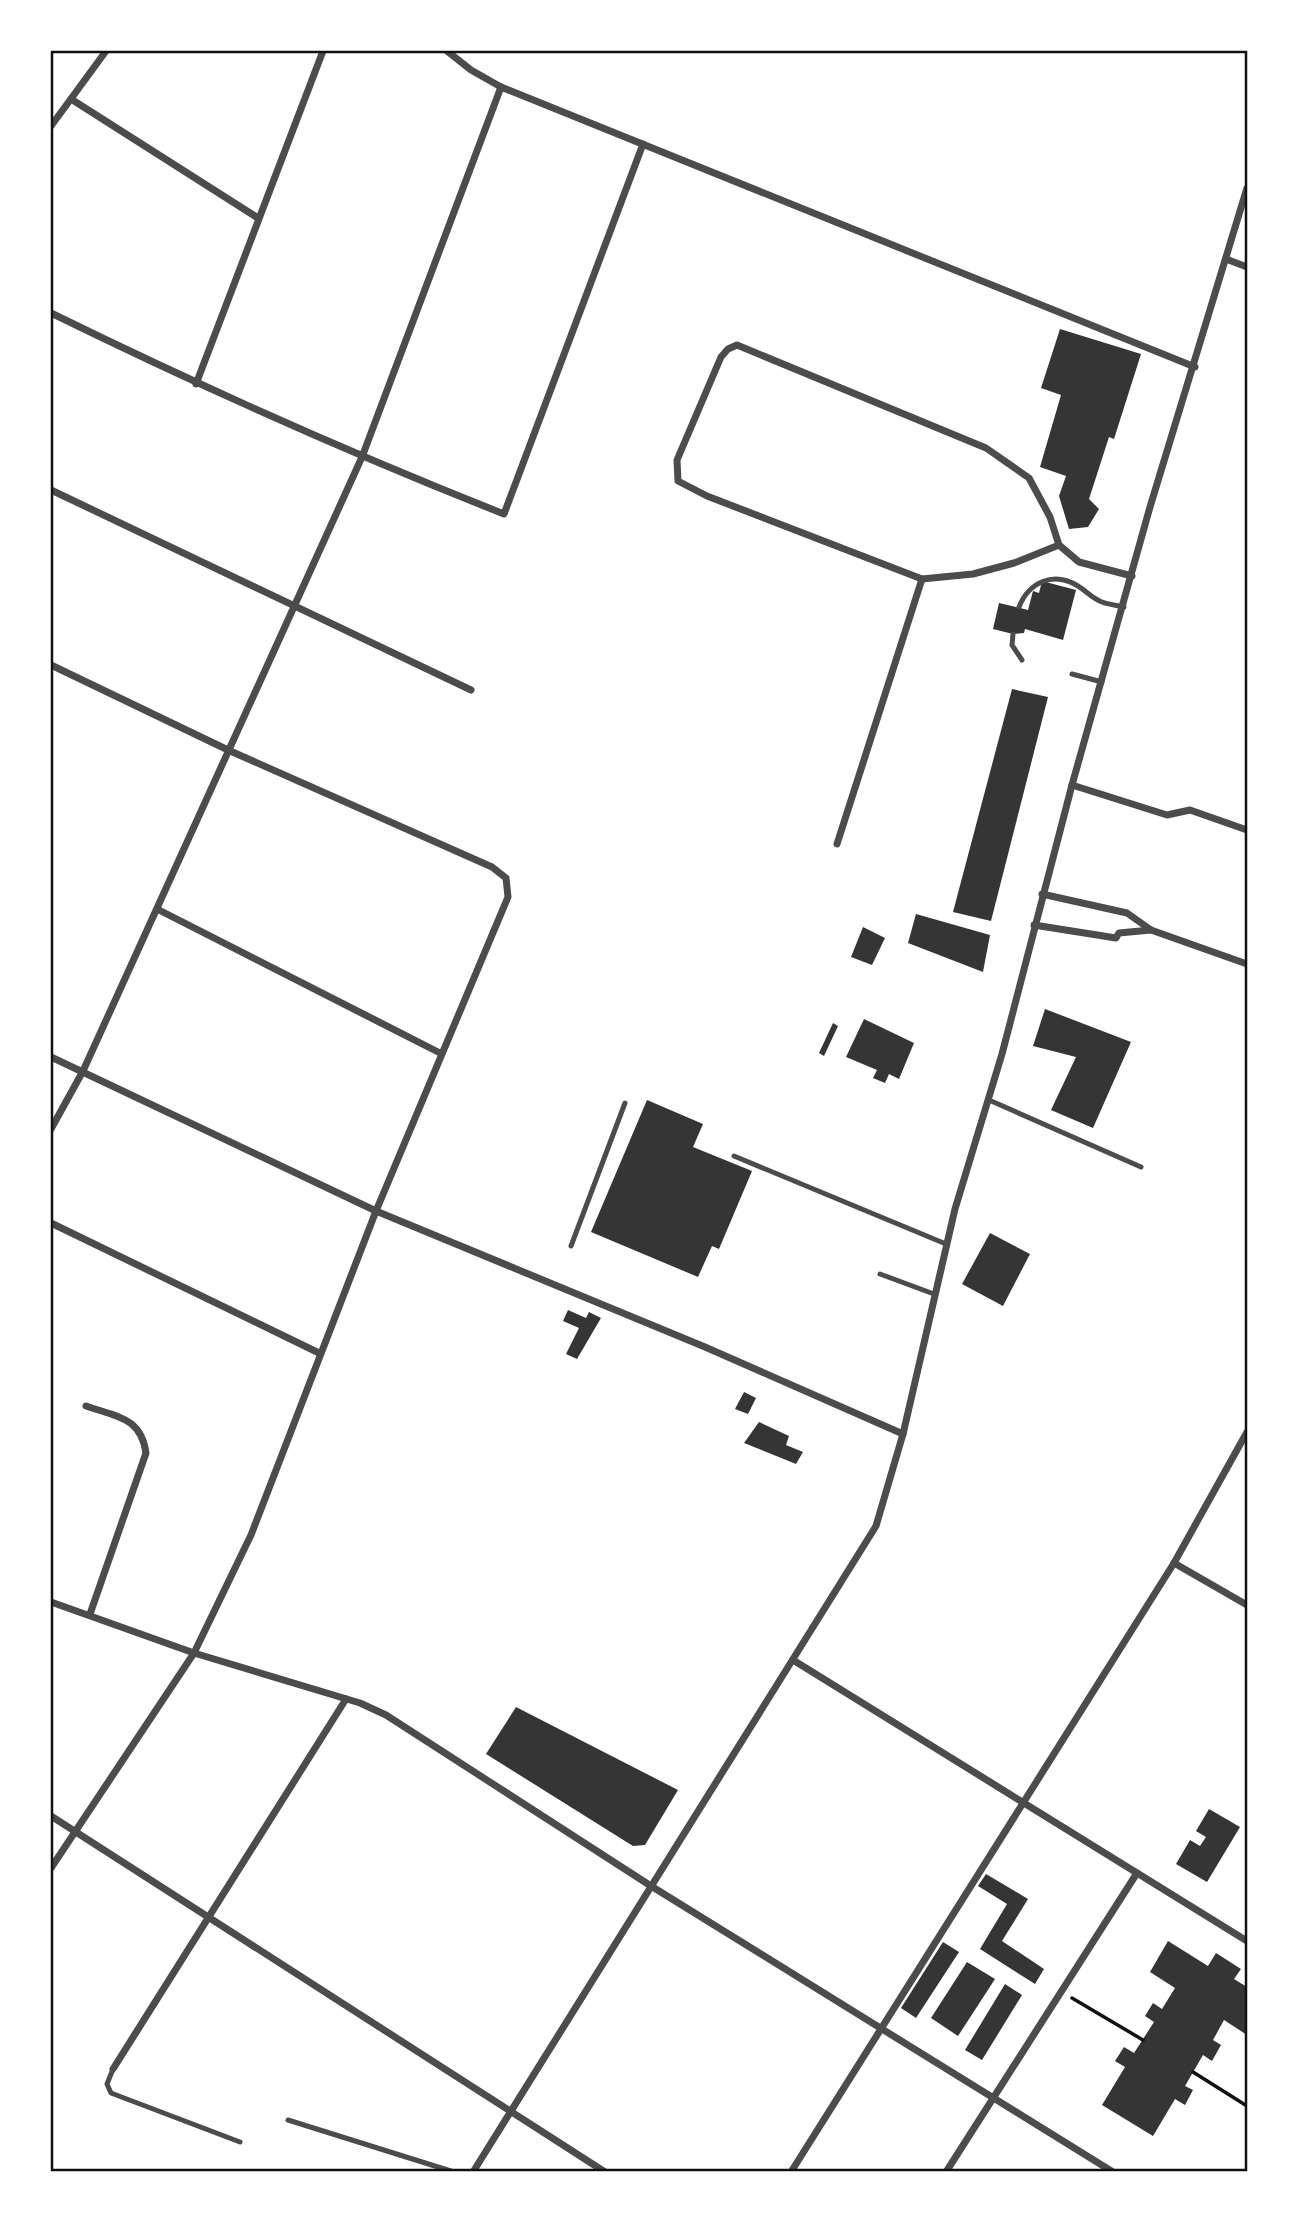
<svg xmlns="http://www.w3.org/2000/svg" width="1298" height="2223" viewBox="0 0 1298 2223" font-family="Helvetica,sans-serif">
<style>
.building{fill:#353535}
.lines{fill:none;stroke-linecap:round;stroke-linejoin:round}
.path{stroke:#111;stroke-width:3.5}
.service{stroke:#4c4c4c;stroke-width:5}
.minor{stroke:#4c4c4c;stroke-width:7}
.neatline{fill:none;stroke:#111;stroke-width:2.5}
</style>
<rect width="100%" height="100%" fill="#fff"/>
<g class="building">
<path d="M1060 329 1141 354 1114 439 1109 437 1089 499 1099 509 1088 527 1069 529 1059 496 1066 476 1040 467 1061 395 1041 388Z"/>
<path d="M1042 581 1076 590 1063 640 1025 629 1024 633 1013 634 993 629 999 603 1028 610 1033 591 1039 593Z"/>
<path d="M1012 689 1048 697 991 921 953 912Z"/>
<path d="M916 914 990 935 983 972 908 943Z"/>
<path d="M863 927 885 938 872 965 851 957Z"/>
<path d="M1045 1009 1131 1042 1093 1128 1051 1110 1076 1057 1033 1046Z"/>
<path d="M864 1019 914 1043 899 1079 889 1074 885 1083 873 1078 877 1070 846 1057Z"/>
<path d="M833 1023 838 1026 824 1056 819 1053Z"/>
<path d="M647 1100 703 1124 693 1147 752 1171 719 1249 712 1246 698 1277 591 1232Z"/>
<path d="M990 1233 1030 1254 1003 1306 962 1284Z"/>
<path d="M568 1310 586 1318 589 1312 601 1318 577 1359 566 1354 579 1328 563 1321Z"/>
<path d="M744 1392 756 1398 748 1414 735 1409Z"/>
<path d="M759 1422 789 1436 786 1445 803 1452 796 1464 744 1443Z"/>
<path d="M516 1707 678 1790 645 1845 633 1846 486 1754Z"/>
<path d="M1209 1809 1240 1827 1207 1882 1176 1864 1190 1840 1200 1846 1206 1837 1196 1831Z"/>
<path d="M986 1874 1028 1899 1002 1941 1044 1969 1035 1984 980 1949 1007 1904 978 1886Z"/>
<path d="M1168 1941 1208 1966 1216 1953 1241 1969 1234 1979 1247 1987V2035L1224 2020 1213 2040 1221 2045 1212 2061 1203 2055 1185 2086 1193 2090 1185 2105 1175 2099 1153 2136 1102 2105 1125 2067 1115 2061 1124 2047 1134 2053 1154 2022 1145 2016 1153 2003 1162 2009 1175 1988 1150 1972Z"/>
<path d="M943 1942 959 1952 916 2018 901 2008Z"/>
<path d="M967 1962 995 1979 958 2036 931 2018Z"/>
<path d="M1005 1984 1022 1995 982 2060 965 2050Z"/>
</g>
<g class="lines">
<g class="path">
<path d="M1072 1998 1143 2040"/>
<path d="M1193 2072 1247 2106"/>
</g>
<g class="service">
<path d="M1019 607C1029 582 1053 571 1078 586 1086 591 1093 599 1102 602 1109 605 1117 605 1124 607"/>
<path d="M1013 634 1012 645 1022 660"/>
<path d="M1072 674 1102 682"/>
<path d="M989 1100 1141 1167"/>
<path d="M734 1156 946 1244"/>
<path d="M571 1246 625 1103"/>
<path d="M880 1274 934 1294"/>
<path d="M113 2069 107 2084 111 2093 240 2142"/>
<path d="M288 2120 454 2172"/>
</g>
<g class="minor">
<path d="M447 51 471 70 501 87 1195 367"/>
<path d="M71 99 258 218"/>
<path d="M51 126 106 51"/>
<path d="M1226 259 1247 267"/>
<path d="M51 313C200 386 350 453 504 514L643 144"/>
<path d="M196 384 323 51"/>
<path d="M51 490 471 690"/>
<path d="M1059 545 1014 563 973 574 922 579 707 496 678 481 677 460 721 357 728 349 737 345 986 448 1029 478 1050 517 1059 545 1079 562 1132 576"/>
<path d="M51 665 228 750 492 867 506 878 508 897 376 1211 251 1535 194 1653 51 1868"/>
<path d="M1072 785 1167 815 1190 810 1247 830"/>
<path d="M837 844 922 579"/>
<path d="M1042 894 1127 913 1151 930 1247 964"/>
<path d="M157 909 440 1053"/>
<path d="M1034 925 1116 938 1119 933 1151 930"/>
<path d="M51 1057 376 1211 705 1347 903 1434"/>
<path d="M51 1129 83 1071 362 457 501 87"/>
<path d="M51 1223 319 1353"/>
<path d="M86 1406C117 1417 141 1417 146 1453L90 1614"/>
<path d="M1174 1563 1247 1605"/>
<path d="M51 1602 194 1653 360 1703 386 1715 651 1886 1113 2172"/>
<path d="M793 1660 1247 1941"/>
<path d="M51 1816 605 2172"/>
<path d="M113 2069 346 1699"/>
<path d="M473 2172 876 1526 903 1434 955 1209 1002 1054 1072 785 1150 507 1247 188"/>
<path d="M791 2172 1174 1563 1247 1432"/>
<path d="M946 2172 1137 1873"/>
</g>
</g>
<rect width="1298" height="2223" fill="none" stroke="#ffffff" stroke-width="105"/>
<rect x="52" y="52" width="1194" height="2118" class="neatline"/>
</svg>
